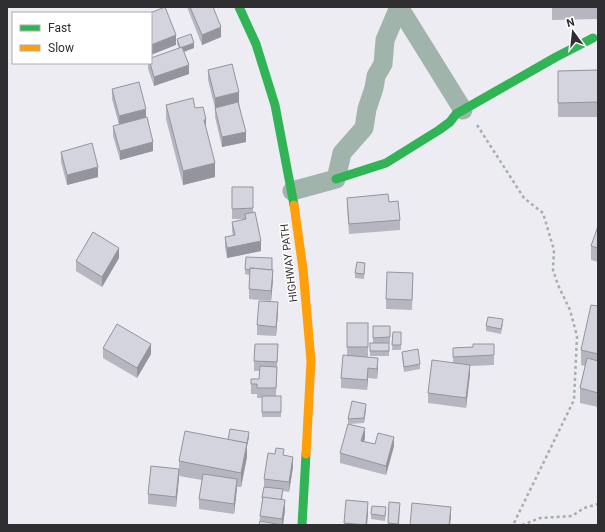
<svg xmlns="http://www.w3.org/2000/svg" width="605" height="532" viewBox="0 0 605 532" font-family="Roboto,sans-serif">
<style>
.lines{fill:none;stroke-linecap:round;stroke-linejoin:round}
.path{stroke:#a4b0ab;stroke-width:2.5;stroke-dasharray:3 3;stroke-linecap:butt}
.street{stroke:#a0b4ab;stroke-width:19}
.fast{stroke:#30b455;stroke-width:9}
.slow{stroke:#ff9f0a;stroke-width:9}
.wall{fill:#b6b6c0}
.shaded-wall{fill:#94949c}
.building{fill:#d4d4df;stroke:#94949c}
.labels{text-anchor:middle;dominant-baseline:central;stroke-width:3;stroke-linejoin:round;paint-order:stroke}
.street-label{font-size:11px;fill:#2f2f32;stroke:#fff}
</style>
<rect width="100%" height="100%" fill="#ececf2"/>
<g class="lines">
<g class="path">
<path d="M477 125 524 198 543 213 554 250 553 270 558 285 570 310 577 336 574 400 513 525"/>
<path d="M522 525 540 518 572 516 584 508 598 504"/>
</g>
<g class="street">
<path d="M399 7 463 110"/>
<path d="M292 191 336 179 342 153 364 128 367 109 374 88 376 76 383 64 385 40 399 7"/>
</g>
<g class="fast">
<path d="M239 7 256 44 275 105 294 205"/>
<path d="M336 179 386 163 439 130 450 122 456 114 556 57 593 38"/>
<path d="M302 525 306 454"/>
</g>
<path class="slow" d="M294 205 303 269 311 361 306 454"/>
</g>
<g class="wall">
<path d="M187 7H213L221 37 202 45Z"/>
<path d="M552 7H598V19L552 20Z"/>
<path d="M177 39 194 48 184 52 189 74 154 86 148 69V63H151L179 48 177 44Z"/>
<path d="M208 70 239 102 246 142 222 147 215 117V108L208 80Z"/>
<path d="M598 70V117H558V71Z"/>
<path d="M112 89 146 117 153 151 120 160 113 136V126L119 125 112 99Z"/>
<path d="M166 105 195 108 206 128 215 177 183 185 166 119Z"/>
<path d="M61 152 98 177 67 185 61 162Z"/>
<path d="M232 187H253V212L261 251 227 258 225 247V237L233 236 232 231V222L245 219H232Z"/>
<path d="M347 198 389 202 400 220V230L349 234 347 208Z"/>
<path d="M598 214V262L591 260V246L597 228Z"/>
<path d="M119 258 102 287 76 271V261Z"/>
<path d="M272 264V270L273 280 271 301 249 299V275L245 274V269Z"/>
<path d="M365 268 364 279 355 278V273Z"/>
<path d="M413 283 412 310 386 309V299Z"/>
<path d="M598 306V407L580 403V388L585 366 581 365V350Z"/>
<path d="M278 312 276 336 257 335V325Z"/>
<path d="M347 323H368V357L378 367 377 379 368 378 367 390 341 388V378L347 355Z"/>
<path d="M503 324 501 334 486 331V326Z"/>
<rect x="373" y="326" width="17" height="17"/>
<path d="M393 332H401V350H392Z"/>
<rect x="370" y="343" width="19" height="13"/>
<path d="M278 344 276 396H281V417H262V398H257V394H251V379H259L260 371H254V361Z"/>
<path d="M494 344V365L470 366V374L466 408 428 403V393L453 362V348L473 347Z"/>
<path d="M103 348 151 354 137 378 103 358Z"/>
<path d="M402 352 420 364V369L404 372 402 357Z"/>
<path d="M366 409 364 423 348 424V419Z"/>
<path d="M249 437 247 446V457L241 487H237L234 514 199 509V499L202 480 179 476 176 507 148 504V494L179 469V461L228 440Z"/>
<path d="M365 438 364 441 375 444 394 446 386 475 340 463V453Z"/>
<path d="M284 455 293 467 289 492 283 491 282 500 285 510 283 525H259L264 487V479Z"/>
<path d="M346 500 368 512 367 525H344Z"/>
<path d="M389 502 400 508 399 525H388Z"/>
<path d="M386 512 385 521 371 519V514Z"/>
</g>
<g class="shaded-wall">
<path d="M221 27V37L202 45V35Z"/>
<path d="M176 35V45L151 55V45Z"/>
<path d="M194 43V48L180 53V48Z"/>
<path d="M189 65V74L154 86V77Z"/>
<path d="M239 92V102L215 108V98Z"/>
<path d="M146 109V119L119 126V116Z"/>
<path d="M206 119V134L204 120Z"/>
<path d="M246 132V142L222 147V137Z"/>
<path d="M153 142V151L120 160V151Z"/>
<path d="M215 163V177L183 185V171Z"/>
<path d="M98 167V177L67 185V175Z"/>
<path d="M261 241V251L227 258V248Z"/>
<path d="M119 248V258L102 287V277Z"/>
<path d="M273 270V280L271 301V291Z"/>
<path d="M278 302V312L276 336V327Z"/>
<path d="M151 344V354L137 378V368Z"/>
<path d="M378 358V367L377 379V369Z"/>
<path d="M470 365V374L466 408V398Z"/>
<path d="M368 368V378L367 390V380Z"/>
<path d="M366 404V409L364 423V418Z"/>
<path d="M365 428V438L361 451V441Z"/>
<path d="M249 432V437L247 446V457L241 487V473Z"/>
<path d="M394 437V446L386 475V466Z"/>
<path d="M293 457V467L289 492V482Z"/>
<path d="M179 469V479L176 507V497Z"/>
<path d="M237 479V489L234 514V504Z"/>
<path d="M285 500V510L283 525H282V519Z"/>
<path d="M368 502V512L367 525H366Z"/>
<path d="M451 507V517L450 525H449Z"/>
</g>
<g class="building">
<path d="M165 7 176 35 151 45V13H150Z"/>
<path d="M190 7H213L221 27 202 35Z"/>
<path d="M191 34 194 43 180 48 177 39Z"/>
<path d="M182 47 189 65 154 77 150 63H151V58Z"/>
<path d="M232 64 239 92 215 98 208 70Z"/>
<path d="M598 70V102L558 103V71Z"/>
<path d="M139 82 146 109 119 116 112 89Z"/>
<path d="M193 98 195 108 203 107 206 119 204 120 215 163 183 171 166 105Z"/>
<path d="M238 102 246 132 222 137 215 108Z"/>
<path d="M147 117 153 142 120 151 113 126Z"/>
<path d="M92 143 98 167 67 175 61 152Z"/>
<path d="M232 187H253V208L232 209Z"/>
<path d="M388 194 389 202 398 201 400 220 349 224 347 198Z"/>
<path d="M255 212 261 241 227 248 225 237 235 235 232 222 246 219 245 214Z"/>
<path d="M598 226V248L591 246Z"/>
<path d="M93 232 119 248 102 277 76 261Z"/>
<path d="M246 257 272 258V270L250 268V270L245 269Z"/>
<path d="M357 262 365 263 364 274 355 273Z"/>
<path d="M250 268 273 270 271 291 249 289Z"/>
<path d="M387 272 413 273 412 300 386 299Z"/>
<path d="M259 301 278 302 276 327 257 325Z"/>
<path d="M591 305 598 306V354L581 350Z"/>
<path d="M488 317 503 319 501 329 486 326Z"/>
<rect x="347" y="323" width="21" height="24"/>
<path d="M117 324 151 344 137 368 103 348Z"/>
<path d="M373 326H390V337L373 338Z"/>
<path d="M393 332H401V345H392Z"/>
<rect x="370" y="343" width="19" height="8"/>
<path d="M255 344H278L277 362 254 361Z"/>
<path d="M473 344H494V355L453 357V348L473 347Z"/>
<path d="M418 349 420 364 404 367 402 352Z"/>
<path d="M343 355 378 358 377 369 368 368 367 380 341 378Z"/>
<path d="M587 358 598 361V393L580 388Z"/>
<path d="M432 360 470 365 466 398 428 393Z"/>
<path d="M260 366 277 367 276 388H257V384H251V379H259Z"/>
<rect x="262" y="396" width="19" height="16"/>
<path d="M352 401 366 404 364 418 348 419Z"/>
<path d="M348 424 365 428 361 441 375 444 378 433 394 437 386 466 340 453Z"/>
<path d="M230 429 249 432 247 443 228 440Z"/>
<path d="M185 431 247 443 241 473 179 461Z"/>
<path d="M276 448 284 449 283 455 293 457 289 482 264 479 268 453 275 454Z"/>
<path d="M151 466 179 469 176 497 148 494Z"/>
<path d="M203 474 237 479 234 504 199 499Z"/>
<path d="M264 487 283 489 281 500 262 498Z"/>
<path d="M263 497 285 500 282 519 260 516Z"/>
<path d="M346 500 368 502 366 525 344 523Z"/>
<path d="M389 502 400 503 398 524 388 523Z"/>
<path d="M412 503 451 507 449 525H410Z"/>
<path d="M372 506 386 507 385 516 371 514Z"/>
<path d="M260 521 282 525H259Z"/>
</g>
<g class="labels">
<g class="street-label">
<text transform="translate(289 263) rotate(-97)">HIGHWAY PATH</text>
</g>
</g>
<rect width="605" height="532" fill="none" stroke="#2f2f32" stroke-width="16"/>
<rect x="12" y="12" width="140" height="52" fill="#ffffff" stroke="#acacad"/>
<rect x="20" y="25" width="20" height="6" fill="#30b455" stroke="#acacad"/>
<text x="48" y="32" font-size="12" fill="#2f2f32">Fast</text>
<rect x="20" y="45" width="20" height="6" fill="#ff9f0a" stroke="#acacad"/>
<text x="48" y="52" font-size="12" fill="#2f2f32">Slow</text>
<g transform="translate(573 32) rotate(345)" stroke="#ffffff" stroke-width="3" paint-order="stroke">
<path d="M0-3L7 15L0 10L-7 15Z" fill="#2f2f32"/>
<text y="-6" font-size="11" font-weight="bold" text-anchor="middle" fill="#2f2f32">N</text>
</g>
</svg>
